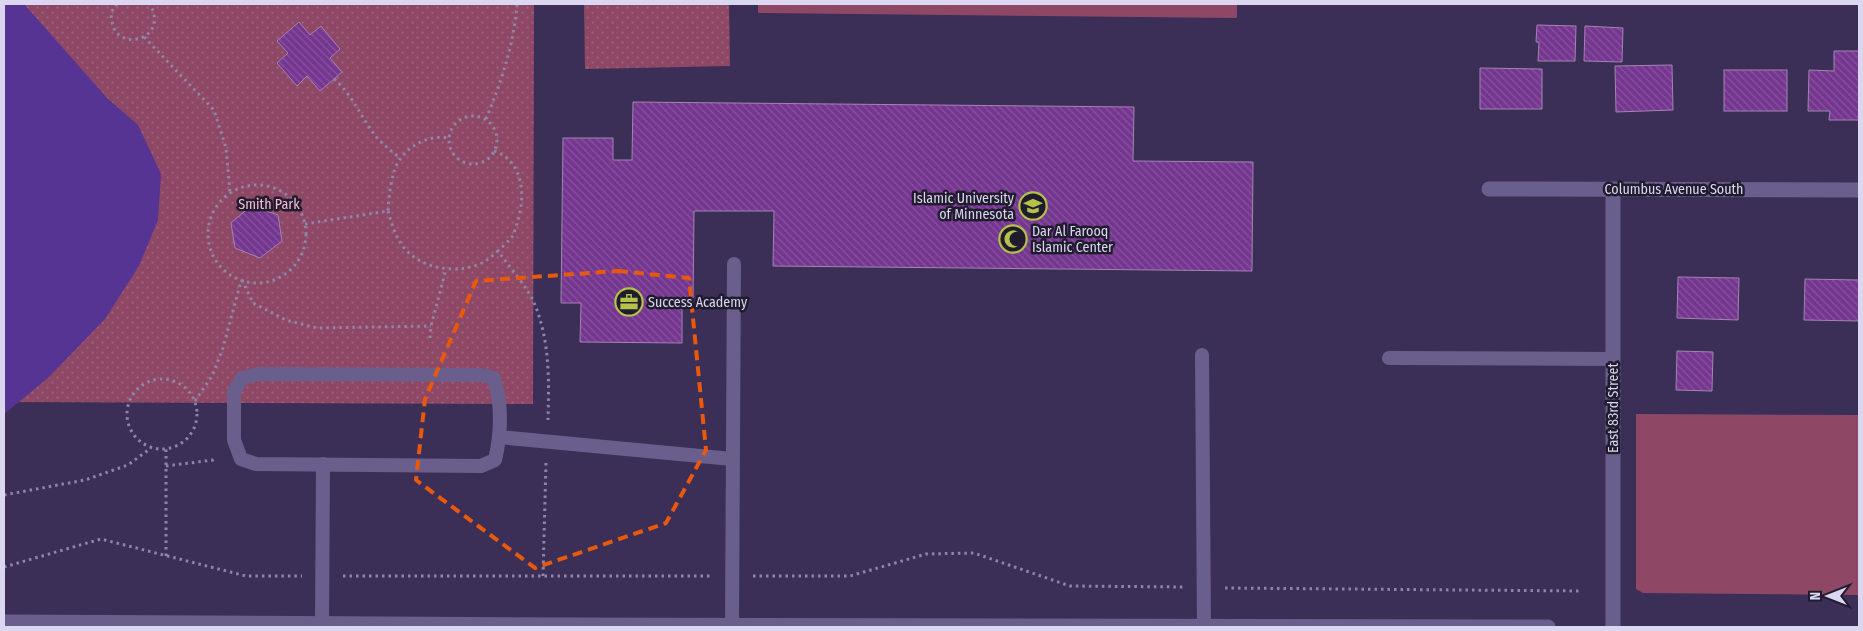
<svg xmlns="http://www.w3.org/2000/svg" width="1863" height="631" viewBox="0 0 1863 631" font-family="'Fira Sans Condensed',sans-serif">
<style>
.grass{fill:#8e4865}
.park{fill:url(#park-dots)}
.water{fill:#553494}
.building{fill:url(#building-back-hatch);stroke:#a285b0}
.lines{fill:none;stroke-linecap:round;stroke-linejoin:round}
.path{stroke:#8e85a7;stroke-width:3;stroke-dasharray:2.5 4;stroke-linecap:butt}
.lane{stroke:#6a5f8c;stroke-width:14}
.street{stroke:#6a5f8c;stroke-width:15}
.marked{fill:none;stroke:#e8590c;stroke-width:4;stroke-dasharray:10 6;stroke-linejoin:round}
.labels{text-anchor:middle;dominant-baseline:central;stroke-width:5;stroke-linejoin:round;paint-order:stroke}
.street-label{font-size:14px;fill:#dcd7f1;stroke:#201c2e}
.poi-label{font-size:14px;fill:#dcd7f1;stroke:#201c2e;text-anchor:start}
.park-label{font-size:14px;fill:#f9bfd4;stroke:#201c2e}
</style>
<defs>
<pattern id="park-dots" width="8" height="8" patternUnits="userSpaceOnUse" patternTransform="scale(1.25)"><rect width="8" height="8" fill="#8e4865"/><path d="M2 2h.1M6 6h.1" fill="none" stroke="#9d627c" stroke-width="1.8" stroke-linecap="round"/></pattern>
<pattern id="building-back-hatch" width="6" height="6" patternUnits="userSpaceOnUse" patternTransform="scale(1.25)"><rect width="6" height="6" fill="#75368f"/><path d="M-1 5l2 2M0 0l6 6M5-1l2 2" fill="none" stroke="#88529f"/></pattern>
</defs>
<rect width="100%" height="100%" fill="#3b2f58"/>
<g class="grass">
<path d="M758 4H1237V18L758 13Z"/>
<path d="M1636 414 1859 415V595L1643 593 1636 589Z"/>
</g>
<g class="park">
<path d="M4 4H534L533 404 4 402Z"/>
<path d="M657 4H729L730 66 585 69 584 5Z"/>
</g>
<path class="water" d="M4 4H24L107 98 138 125 161 174 158 220 139 266 105 319 48 378 4 414Z"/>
<g class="building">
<path d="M299 22 310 35 321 26 340 49 330 58 342 72 320 91 307 76 297 86 277 63 288 53 277 41Z"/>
<path d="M1537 25 1576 26 1575 61H1538L1539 42H1536Z"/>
<path d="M1585 26 1623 28 1622 62 1584 61Z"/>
<path d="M1834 51H1859V120H1829L1830 111H1808L1809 70 1834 71Z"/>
<path d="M1672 65 1673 110 1616 112 1615 66Z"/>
<path d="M1480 68 1542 69V109H1480Z"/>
<rect x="1724" y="70" width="63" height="41"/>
<path d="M633 102 1134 107 1133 161 1253 162 1252 271 773 266 774 211H694L693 304H682V343L580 342 581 303H561L563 138H613V160H632Z"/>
<path d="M251 206 278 215 282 241 260 258 235 248 231 223Z"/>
<path d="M1678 277 1739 278 1738 320 1677 318Z"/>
<path d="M1805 279 1859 280V321L1804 320Z"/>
<path d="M1677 351 1713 352 1712 391 1676 390Z"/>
</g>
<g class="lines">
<g class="path">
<path d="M117 4C112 9 110 15 112 22 117 53 170 40 150 4"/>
<path d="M144 37 214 110 226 148 230 193"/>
<path d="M334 79C351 93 360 115 374 134 381 143 391 151 400 158"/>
<circle cx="473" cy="140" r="24"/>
<path d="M486 119C501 82 514 45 517 4"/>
<path d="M494 151C524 161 526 197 517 223 516 228 514 233 512 237 508 242 502 247 498 251 508 265 530 291 535 305 550 342 549 381 548 420"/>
<circle cx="257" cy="234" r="49"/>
<path d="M388 211C392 225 396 239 406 250 425 270 458 274 482 263 488 260 493 255 498 251"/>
<path d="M305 224 388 211C389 196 391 170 401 158 412 143 431 135 449 138"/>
<path d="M242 280 253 303 286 320 317 328 431 326"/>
<path d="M430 338 431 326 446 269"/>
<circle cx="162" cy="414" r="35"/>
<path d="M195 401 212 376 223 348 241 281"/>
<path d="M166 466 213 460 217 458"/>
<path d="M4 495 85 480 128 465 151 448"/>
<path d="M166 556V449"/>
<path d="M4 567 101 539 246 576H302"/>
<path d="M343 576H712"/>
<path d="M543 576 546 463"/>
<path d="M753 576H850L926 554 974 553 1070 586 1184 587"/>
<path d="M1225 588 1582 591"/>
</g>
<g class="lane">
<path d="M1202 355 1204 627"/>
<path d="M1389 358 1613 359"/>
<path d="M258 374 481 375 494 378C502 404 501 434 495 460L481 466 256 464 241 459 234 440V392L242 378Z"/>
<path d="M499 437 732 459"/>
<path d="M322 624 323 464"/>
<path d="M732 626 734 264"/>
</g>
<g class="street">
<path d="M1489 189 1859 190"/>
<path d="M1613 189V627"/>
<path d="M4 622 579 625 1548 627"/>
</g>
</g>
<path class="marked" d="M618 271 689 278 706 450 666 523 535 568 416 480 425 399 476 281Z"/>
<defs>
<g id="university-ring" transform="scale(1.4375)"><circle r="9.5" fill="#201c2e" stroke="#b5c249" stroke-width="1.5"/><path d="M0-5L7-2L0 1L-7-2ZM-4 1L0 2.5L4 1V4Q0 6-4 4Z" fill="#b5c249"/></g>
<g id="mosque-ring" transform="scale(1.4375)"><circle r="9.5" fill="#201c2e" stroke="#b5c249" stroke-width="1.5"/><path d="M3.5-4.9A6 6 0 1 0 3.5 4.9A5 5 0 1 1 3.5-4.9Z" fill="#b5c249"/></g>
<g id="office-ring" transform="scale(1.4375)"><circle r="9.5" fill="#201c2e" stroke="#b5c249" stroke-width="1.5"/><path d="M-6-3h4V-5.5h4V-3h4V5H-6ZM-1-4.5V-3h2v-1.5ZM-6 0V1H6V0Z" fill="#b5c249"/></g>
</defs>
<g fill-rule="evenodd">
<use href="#university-ring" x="1033" y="206"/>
<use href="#mosque-ring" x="1013" y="239"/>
<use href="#office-ring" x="629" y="302"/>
</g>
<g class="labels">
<g class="street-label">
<text x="1674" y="189">Columbus Avenue South</text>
<text transform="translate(1613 408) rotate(-90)">East 83rd Street</text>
</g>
<g class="poi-label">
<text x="1014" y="198" text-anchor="end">Islamic University<tspan x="1014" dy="16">of Minnesota</tspan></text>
<text x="1032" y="231">Dar Al Farooq<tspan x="1032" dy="16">Islamic Center</tspan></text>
<text x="648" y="302">Success Academy</text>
</g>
<g class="park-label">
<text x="269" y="204">Smith Park</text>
</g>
</g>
<rect width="1863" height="631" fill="none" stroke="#dcd7f1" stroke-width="10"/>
<g transform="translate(1828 596) rotate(270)" stroke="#201c2e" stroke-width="4" paint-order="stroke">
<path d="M0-4L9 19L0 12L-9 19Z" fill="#dcd7f1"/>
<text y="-8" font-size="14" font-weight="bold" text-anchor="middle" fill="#dcd7f1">N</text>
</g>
</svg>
